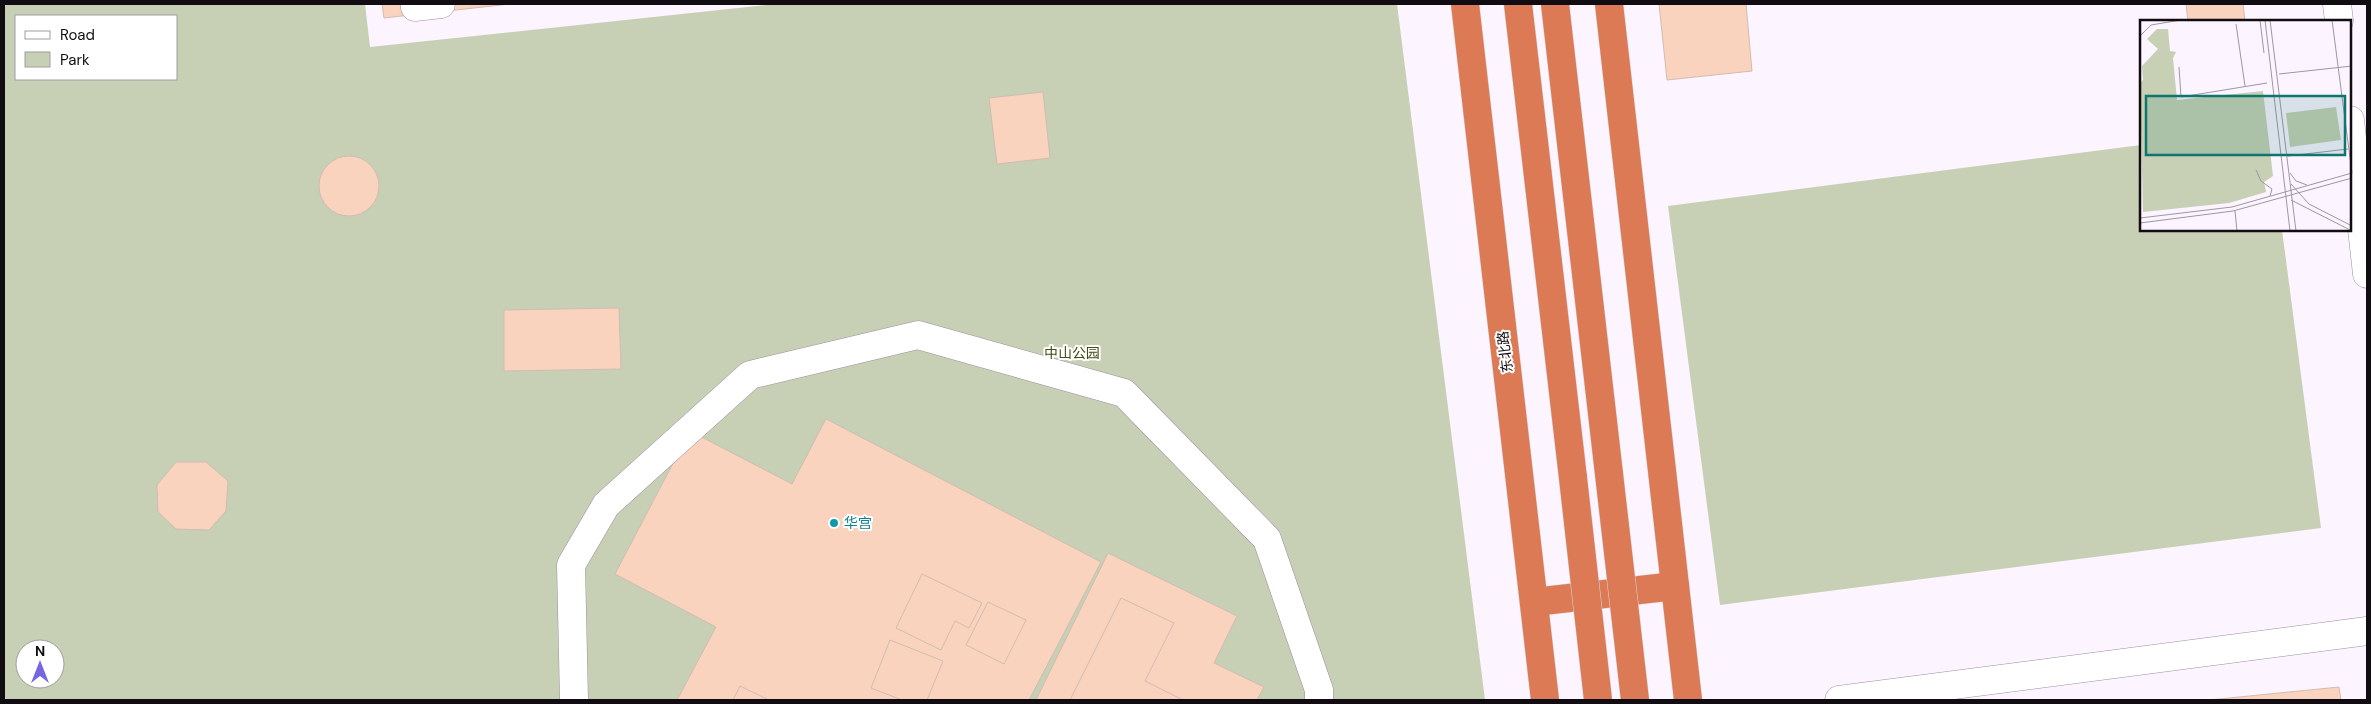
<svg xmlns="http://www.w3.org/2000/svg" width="2371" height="704" viewBox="0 0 2371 704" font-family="'DM Sans','Noto Sans SC',sans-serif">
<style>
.green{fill:#c7cfb4;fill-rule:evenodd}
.building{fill:#f9d3bd;stroke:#d1bdb2}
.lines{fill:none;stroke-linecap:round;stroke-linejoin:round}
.minor-casing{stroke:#9c8fa0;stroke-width:29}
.highway-casing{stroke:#d9d8d9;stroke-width:29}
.minor{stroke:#fff;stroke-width:28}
.highway{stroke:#dc7a56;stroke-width:28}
.highway-bridge-casing{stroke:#d9d8d9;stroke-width:29;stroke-linecap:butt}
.highway-bridge{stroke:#dc7a56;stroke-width:28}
.culture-dot{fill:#0f9aa8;stroke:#fff;stroke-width:2}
.labels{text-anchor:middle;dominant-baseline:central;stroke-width:4;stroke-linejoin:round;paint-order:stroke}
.street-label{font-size:14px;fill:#110c12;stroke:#fff}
.park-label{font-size:14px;fill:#424d13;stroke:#fff}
.culture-label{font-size:14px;fill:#0d838f;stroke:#fff;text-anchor:start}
.inset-road{fill:none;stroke:#9e97a0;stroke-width:1}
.view{fill:#0f766e;fill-opacity:0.15;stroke:#0f766e;stroke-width:2.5}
.inset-edge{fill:none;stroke:#110c12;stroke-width:2.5}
</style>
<rect width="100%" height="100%" fill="#fcf4ff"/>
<g class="green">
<path d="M4 4H365L370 47 776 4H1397L1485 700H4ZM16 16H176V79H16ZM25 649H55V679H25Z"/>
<path d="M2141 145V230H2282L2321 528 1720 605 1668 206Z"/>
</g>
<g class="building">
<path d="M382 4H510L384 18Z"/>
<path d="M1659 4H1746L1752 71 1667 80Z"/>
<path d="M2186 4H2243L2245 21H2188Z"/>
<path d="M1043 92 1050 158 997 164 989 98Z"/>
<circle cx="349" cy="186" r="30"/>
<path d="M619 308 621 369 504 371V310Z"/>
<path d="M826 419 1101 562 1029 700H677L716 627 615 574 690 431 792 484Z"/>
<path d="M176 462H206L228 481 226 511 209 530 176 529 158 512 157 485Z"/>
<path d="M1108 553 1237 616 1214 663 1264 687 1257 700H1036Z"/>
<path d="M922 574 982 603 969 628 955 621 941 650 896 628Z"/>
<path d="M1121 598 1174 623 1145 681 1183 700H1070Z"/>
<path d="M988 602 1026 620 1004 664 966 645Z"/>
<path d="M890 640 943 661 927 700H902L871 688Z"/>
<path d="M740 686 769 700H733Z"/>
<path d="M2339 687 2341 700H2209Z"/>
</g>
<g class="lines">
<g class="minor-casing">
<g id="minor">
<path d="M415 4V7L441 4"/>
<path d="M2337 4 2339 21"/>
<path d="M2350 120 2367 274"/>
<path d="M574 700 571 565 606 505 750 375 918 335 1124 393 1267 539 1319 690V700"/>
<path d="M1839 700 2367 631"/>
</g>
</g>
<g class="highway-casing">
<g id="highway">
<path d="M1465 4 1545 700"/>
<path d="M1518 4 1573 478"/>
<path d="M1555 4 1609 474"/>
<path d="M1609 4 1688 700"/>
<path d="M1534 602 1675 586"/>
</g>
</g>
<use href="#minor" class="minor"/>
<use href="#highway" class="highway"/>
<g class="highway-bridge-casing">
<g id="highway-bridge">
<path d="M1609 474 1635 700"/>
<path d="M1573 478 1598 700"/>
</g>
</g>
<use href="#highway-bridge" class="highway-bridge"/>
</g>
<circle class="culture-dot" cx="834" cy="523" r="5"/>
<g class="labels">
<g class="street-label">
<text transform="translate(1505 352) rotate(-97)">东北路</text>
</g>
<g class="park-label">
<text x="1072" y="353">中山公园</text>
</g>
<g class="culture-label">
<text x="844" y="523">华宫</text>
</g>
</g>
<g transform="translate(2140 20)">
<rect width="211" height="211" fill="#fcf4ff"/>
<path d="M17 9H28L30 31 36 32 33 38 37 80 123 71 133 156 124 162 126 172 89 183 3 192 0 63 3 60 2 46 18 29 7 19ZM196 87 201 120 150 127 146 93Z" fill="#c7cfb4"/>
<path class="inset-road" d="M120 0 124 33M125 0 150 211M130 0 156 211M192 0 212 153M96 4 105 66M0 16 11 5 41 0M39 47 41 77 127 63M139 54 212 46M148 136 208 129M116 150 121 161 132 169 130 176M150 153 156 161 167 165M151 164 169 184 212 206M151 180 212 211M95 191 97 211M0 198 92 187 212 153M0 203 93 191 212 158"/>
<path class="view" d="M6 76H205V135H6Z"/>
<rect width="211" height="211" class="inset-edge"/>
</g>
<rect width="2371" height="704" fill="none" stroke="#110c12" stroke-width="10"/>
<rect x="15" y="15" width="162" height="65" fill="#ffffff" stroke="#a09ea0"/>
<rect x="25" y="31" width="25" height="8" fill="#ffffff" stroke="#a09ea0"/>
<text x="60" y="40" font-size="15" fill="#110c12">Road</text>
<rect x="25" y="52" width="25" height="15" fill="#c7cfb4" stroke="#a09ea0"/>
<text x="60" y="65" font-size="15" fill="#110c12">Park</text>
<g transform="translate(40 664)"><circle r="24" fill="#ffffff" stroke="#a09ea0"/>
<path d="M0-4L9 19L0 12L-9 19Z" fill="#7467e1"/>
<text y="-8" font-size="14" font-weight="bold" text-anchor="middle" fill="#110c12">N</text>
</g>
</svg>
